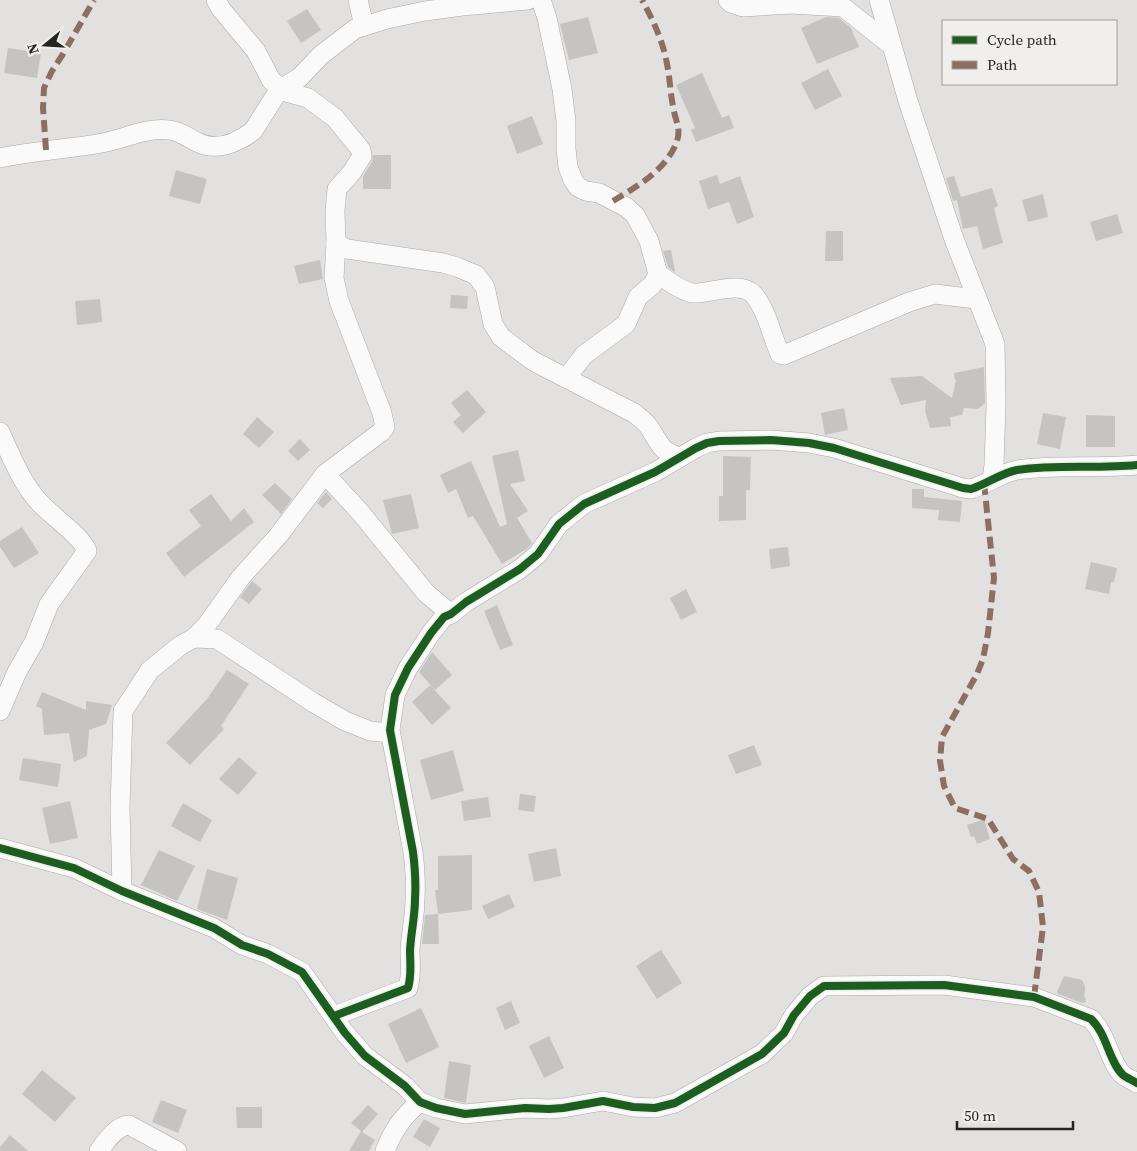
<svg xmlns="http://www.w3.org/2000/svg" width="1137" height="1151" viewBox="0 0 1137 1151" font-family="'Source Serif 4',serif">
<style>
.building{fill:#c5c4c2}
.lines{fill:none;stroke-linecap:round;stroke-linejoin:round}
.minor-casing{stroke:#a9a9a7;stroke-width:20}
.minor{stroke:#fbfafa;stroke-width:19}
.quiet{stroke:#8d6e63;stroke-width:6;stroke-dasharray:12 6;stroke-linecap:butt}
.cycleway-casing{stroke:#f0efeb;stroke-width:11}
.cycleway{stroke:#1b5e20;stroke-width:8}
</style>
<rect width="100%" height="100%" fill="#e2e1df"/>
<g class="building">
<path d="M307 9 321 30 301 43 287 21Z"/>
<path d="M588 17 598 53 569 60 560 24Z"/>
<path d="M826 17 839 18 851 28 859 47 817 64 801 28Z"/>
<path d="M8 48 41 53 37 78 4 73Z"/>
<path d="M828 69 842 96 815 110 801 83Z"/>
<path d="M702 73 722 118 729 115 734 128 696 142 691 130 695 128 676 85Z"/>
<path d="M532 116 543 144 517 154 507 126Z"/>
<path d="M373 155H391V189H363V176L372 162Z"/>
<path d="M176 170 207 179 200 204 169 196Z"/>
<path d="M717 175 720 184 740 176 754 217 737 224 729 202 708 209 699 181Z"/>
<path d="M954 176 961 197 992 188 998 206 994 208 1003 243 983 249 977 226 963 229 957 200 953 201 946 178Z"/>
<path d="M1043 194 1048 217 1028 222 1022 200Z"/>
<path d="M1117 214 1123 233 1096 241 1090 222Z"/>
<path d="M826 231H843V261H825Z"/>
<path d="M671 250 675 271 674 272 668 267 663 251Z"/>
<path d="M320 260 323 279 299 284 294 266Z"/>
<path d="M451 295 468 296 467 309 450 308Z"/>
<path d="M100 299 102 322 77 325 75 301Z"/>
<path d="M984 367 985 403 978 409 964 408 962 415 950 417 951 426 930 428 925 411 926 400 901 405 890 378 922 376 952 398 956 380H955L954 373Z"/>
<path d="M467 390 486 412 463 433 453 422 461 415 451 403Z"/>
<path d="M844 408 848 430 825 435 821 413Z"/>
<path d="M1043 413 1066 417 1060 449 1037 444Z"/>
<path d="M1086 415 1115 416V447H1086Z"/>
<path d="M257 417 274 432 259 448 243 434Z"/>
<path d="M300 439 310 450 298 461 288 451Z"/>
<path d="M518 450 525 481 510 484 528 511 517 518 532 543 528 548 502 564 473 516 468 518 456 489 448 493 440 475 471 461 500 527 507 524 492 456Z"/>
<path d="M723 456 751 457 750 490H746V520L719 521V496H723Z"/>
<path d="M275 483 292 499 281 514 262 495Z"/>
<path d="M912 489H924V497L962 501 960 522 938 520 939 510 912 508Z"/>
<path d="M326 492 332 499 323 508 317 503Z"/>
<path d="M211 494 231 521 244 508 254 522 184 577 166 553 201 526 189 510Z"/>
<path d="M411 494 419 528 392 534 383 500Z"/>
<path d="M22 527 39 553 14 568 0 547V541Z"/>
<path d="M788 547 790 566 771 569 769 549Z"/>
<path d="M1091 562 1117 568 1114 582H1111L1109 594 1085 589Z"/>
<path d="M252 581 262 589 249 604 240 597Z"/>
<path d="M686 589 697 612 681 620 670 598Z"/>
<path d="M497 605 513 645 500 650 484 611Z"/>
<path d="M432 652 452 675 435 690 419 672Z"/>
<path d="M227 670 249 684 221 726 224 729 190 765 166 743 207 699Z"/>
<path d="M430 685 451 708 432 725 412 702Z"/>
<path d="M42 692 86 710V701L112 705 106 724 89 730 87 756 74 762 69 733 44 735 42 709 36 706Z"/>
<path d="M754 745 762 765 736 774 728 755Z"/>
<path d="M453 750 464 791 431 800 420 760Z"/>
<path d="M239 757 257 773 238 795 219 779Z"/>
<path d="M23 758 61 764 58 787 19 780Z"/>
<path d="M520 794 536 796 534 812 518 810Z"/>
<path d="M488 797 491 817 464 821 461 801Z"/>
<path d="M70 801 78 838 50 844 42 808Z"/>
<path d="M183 803 212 820 200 842 171 826Z"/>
<path d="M984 819 990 839 977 844 974 836 971 837 967 825Z"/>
<path d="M556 848 561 876 534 882 528 854Z"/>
<path d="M159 850 195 866 177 901 141 885Z"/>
<path d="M472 855V910L438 914 435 890H438V856Z"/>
<path d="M207 869 238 878 227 920 197 909Z"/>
<path d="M509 894 515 907 488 919 482 906Z"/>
<path d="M438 914 439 944H422L425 915Z"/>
<path d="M661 950 682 983 657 999 636 966Z"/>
<path d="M1064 976 1082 980 1085 986V992L1084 994 1086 1002 1082 1003 1058 994 1057 992Z"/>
<path d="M511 1001 520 1023 505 1030 496 1008Z"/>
<path d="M421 1008 439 1047 406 1063 388 1024Z"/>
<path d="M549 1036 564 1068 544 1078 529 1046Z"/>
<path d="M449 1061 471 1065 466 1103 444 1098Z"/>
<path d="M42 1070 76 1098 55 1122 22 1094Z"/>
<path d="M161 1100 187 1110 178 1133 152 1122Z"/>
<path d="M368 1105 378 1114 362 1132 375 1140 369 1151H349L361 1131 351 1123Z"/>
<path d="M236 1107H262V1128H237Z"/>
<path d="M424 1119 440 1128 430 1147 413 1137Z"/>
<path d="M10 1135 28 1151H0V1147Z"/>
</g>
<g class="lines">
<g class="minor-casing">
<g id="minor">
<path d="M358 0 364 26"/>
<path d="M541 0 547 18 562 89 566 121V149L568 167 573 180 578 187 586 191 599 193 626 207 635 215 649 241 658 274 653 284 638 297 626 324 584 355 567 377"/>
<path d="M728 0 731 3 743 7 791 4 843 7 891 45"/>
<path d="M879 0 908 101 954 239 995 344 996 406 994 465 992 479"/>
<path d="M0 158C34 151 68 149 102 143 124 139 146 127 169 130 180 131 187 137 197 142 216 152 237 143 253 131L279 90 299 78 321 55 355 29 387 19 425 11 462 6 528 0"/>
<path d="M336 243 347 249 443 263 457 267 476 275 485 287 493 324 501 337 533 361 634 413C639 417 645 421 649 427 659 442 660 452 680 457"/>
<path d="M658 274C667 280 681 291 692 293 706 295 740 280 753 294 767 310 771 334 780 354L784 355 909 302 935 294 976 299"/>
<path d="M0 432C11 456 21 482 39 502 50 515 82 536 87 551L49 604 34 642 17 672 0 711"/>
<path d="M325 474 360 512 426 593 451 614"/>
<path d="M194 638 217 639 314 703 345 721 370 731 390 733"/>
<path d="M0 848 74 868 122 891 214 928 242 945 268 954 302 972 345 1033 365 1056 405 1086 420 1102 436 1108 465 1114 525 1108 549 1109 563 1108 603 1101 633 1107 655 1108 675 1103 762 1054 784 1033 794 1015 810 996 824 986 944 985 1034 997 1091 1019C1107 1034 1109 1062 1123 1075 1127 1078 1132 1080 1137 1083"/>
<path d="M122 891 120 808 123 711 150 670 181 645 194 638 206 626 241 577 278 536 325 474 381 432 385 427 382 413 339 301 334 278 336 243 335 211 337 189 352 172 362 156 361 150 335 118 308 98 279 90 278 86 271 80 256 51 221 9 216 0"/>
<path d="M334 1016 408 988C412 975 410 963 410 950 411 933 415 916 415 899 416 883 415 868 413 852L390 730 395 695 408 668 431 633 444 617 451 614 466 602 520 569 538 554 559 524 584 504 655 472 696 448 707 443 719 441 771 440 809 443 834 448 963 488 971 489C987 484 1001 473 1017 470 1057 464 1097 469 1137 465"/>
<path d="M99 1151C106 1141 116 1126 129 1125L177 1151"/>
<path d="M385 1151C393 1130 403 1116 420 1102"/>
</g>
</g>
<use href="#minor" class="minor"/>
<g class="quiet">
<path d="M46 150 43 108 44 88 52 71 63 54 94 0"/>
<path d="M613 201C636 187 663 172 675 146 683 129 675 122 673 106 670 92 670 78 667 64 663 41 653 20 642 0"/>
<path d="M984 483 994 578 988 633 983 659 977 674 942 737 940 761 944 786 955 808 988 819 1013 859 1029 871 1039 892 1043 927 1034 997"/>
</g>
<g class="cycleway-casing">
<g id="cycleway">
<path d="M0 848 74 868 122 891 214 928 242 945 268 954 302 972 345 1033 365 1056 405 1086 420 1102 436 1108 465 1114 525 1108 549 1109 563 1108 603 1101 633 1107 655 1108 675 1103 762 1054 784 1033 794 1015 810 996 824 986 944 985 1034 997 1091 1019C1107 1034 1109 1062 1123 1075 1127 1078 1132 1080 1137 1083"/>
<path d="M334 1016 408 988C412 975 410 963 410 950 411 933 415 916 415 899 416 883 415 868 413 852L390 730 395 695 408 668 431 633 444 617 451 614 466 602 520 569 538 554 559 524 584 504 655 472 696 448 707 443 719 441 771 440 809 443 834 448 963 488 971 489C987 484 1001 473 1017 470 1057 464 1097 469 1137 465"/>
</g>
</g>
<use href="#cycleway" class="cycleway"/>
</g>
<rect x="942" y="20" width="175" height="65" fill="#f0efeb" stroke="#9f9e9b"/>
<rect x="952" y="36" width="25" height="8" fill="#1b5e20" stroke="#9f9e9b"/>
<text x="987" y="45" font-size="15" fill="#252524">Cycle path</text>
<rect x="952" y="61" width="25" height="8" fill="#8d6e63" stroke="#9f9e9b"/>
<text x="987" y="70" font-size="15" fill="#252524">Path</text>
<g transform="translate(45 45) rotate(252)" stroke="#f0efeb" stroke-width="4" paint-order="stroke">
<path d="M0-4L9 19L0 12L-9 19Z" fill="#252524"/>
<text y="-8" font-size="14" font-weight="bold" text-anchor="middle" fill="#252524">N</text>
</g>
<path d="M957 1121v8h116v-8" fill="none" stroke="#252524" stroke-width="2.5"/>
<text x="964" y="1121" font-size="15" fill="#252524" stroke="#f0efeb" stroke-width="4" paint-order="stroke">50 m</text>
</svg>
